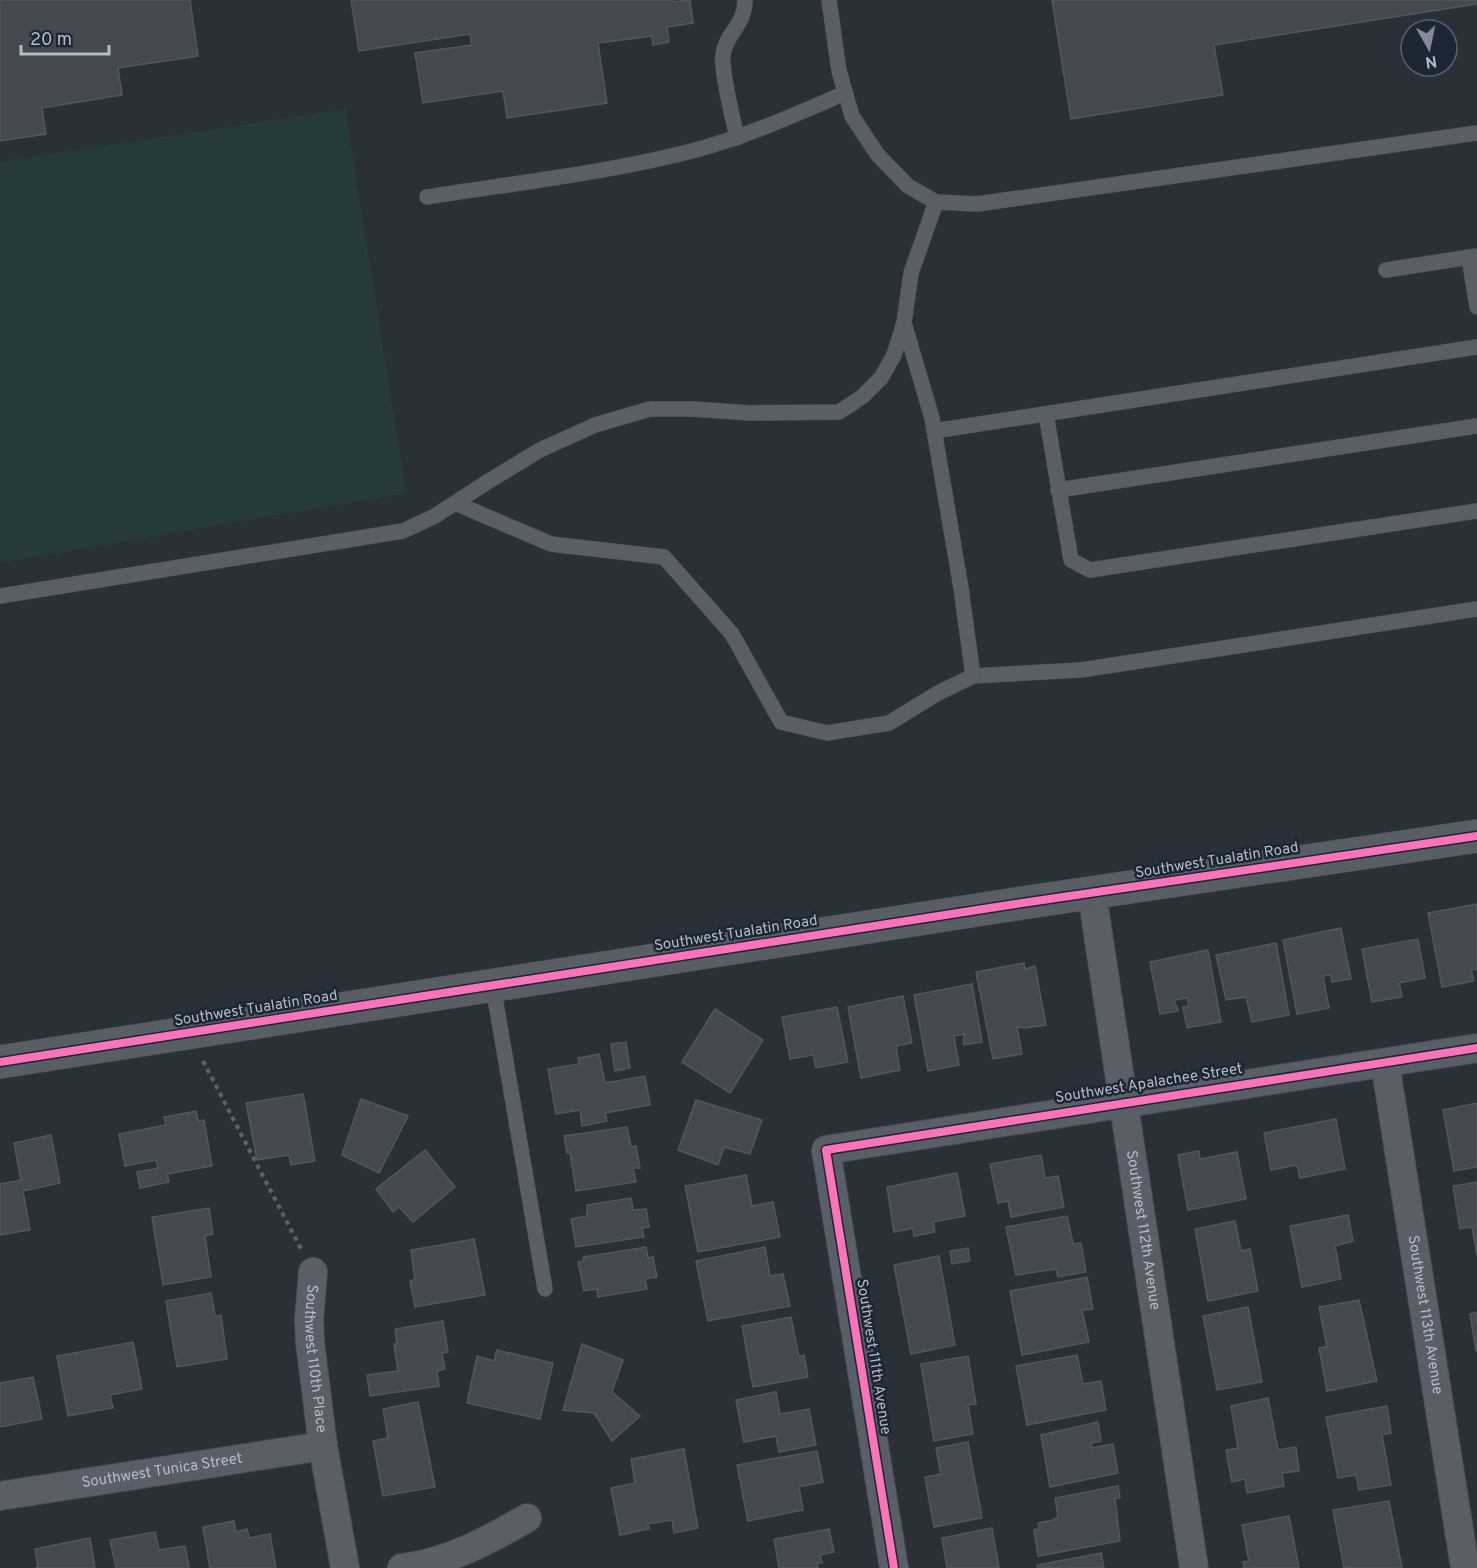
<svg xmlns="http://www.w3.org/2000/svg" width="1477" height="1568" viewBox="0 0 1477 1568" font-family="Overpass,sans-serif">
<style>
.green{fill:#273a3e}
.building{fill:#444950;stroke:#52575f;stroke-width:1.5}
.lines{fill:none;stroke-linecap:round;stroke-linejoin:round}
.service-casing{stroke:#484c53;stroke-width:16}
.minor-casing{stroke:#484c53;stroke-width:30}
.secondary-casing{stroke:#484c53;stroke-width:34}
.path{stroke:#5d636a;stroke-width:4;stroke-dasharray:4.5 4.5;stroke-linecap:butt}
.service{stroke:#5a5e66;stroke-width:15}
.minor{stroke:#5a5e66;stroke-width:28}
.secondary{stroke:#595d64;stroke-width:33}
.cycleway-casing{stroke:#1d2633;stroke-width:11}
.cycleway{stroke:#fb73b8;stroke-width:8}
.labels{text-anchor:middle;dominant-baseline:central;stroke-width:5;stroke-linejoin:round;paint-order:stroke}
.street-label{font-size:15px;fill:#b4bcc9;stroke:#1d2633}
</style>
<rect width="100%" height="100%" fill="#2a3038"/>
<path class="green" d="M345 109 406 493 0 563V162Z"/>
<g class="building">
<path d="M0 0H190L198 56 118 68 122 95 42 108 46 134 0 141Z"/>
<path d="M351 0H674V2L690 0 693 23 667 27 669 42 653 45 652 36 598 43 607 103 507 118 503 91 423 103 415 53 472 45 470 34 359 51Z"/>
<path d="M1052 0H1477V4L1214 45 1223 95 1071 119Z"/>
<path d="M1477 904V969L1471 970 1474 981 1442 987 1428 913Z"/>
<path d="M1341 928 1351 979 1332 982 1331 975 1323 976 1329 1008 1297 1014 1283 940Z"/>
<path d="M1418 939 1425 978 1399 983 1402 997 1372 1002 1362 949Z"/>
<path d="M1276 943 1289 1015 1252 1022 1246 997 1226 1000 1216 955Z"/>
<path d="M1208 950 1221 1022 1187 1028 1183 1007 1189 1006 1187 998 1174 1000 1178 1011 1160 1014 1150 962Z"/>
<path d="M1024 963 1025 969 1035 966 1046 1025 1025 1028 1017 1027 1022 1054 993 1059 976 972Z"/>
<path d="M972 984 982 1042 964 1045 963 1040 965 1034 954 1036 959 1065 928 1071 914 995Z"/>
<path d="M903 996 912 1043 896 1046 900 1070 861 1078 848 1007Z"/>
<path d="M837 1007 848 1062 816 1068 813 1055 790 1059 782 1017Z"/>
<path d="M715 1009 763 1040 730 1093 682 1062Z"/>
<path d="M626 1042 630 1068 615 1071 611 1044Z"/>
<path d="M599 1054 605 1083 645 1076 650 1105 605 1113 607 1121 582 1126 580 1110 556 1114 548 1069 579 1064 578 1058Z"/>
<path d="M303 1094 315 1161 291 1165 289 1155 257 1160 246 1103Z"/>
<path d="M361 1099 408 1116 379 1173 342 1155Z"/>
<path d="M696 1100 762 1120 750 1154 724 1147 718 1165 678 1150Z"/>
<path d="M1477 1103V1167L1454 1171 1443 1110Z"/>
<path d="M196 1111 198 1121 204 1120 212 1166 167 1174 169 1182 140 1188 137 1172 158 1168 156 1160 125 1166 119 1134 166 1125 164 1117Z"/>
<path d="M1336 1119 1345 1169 1300 1178 1297 1165 1271 1170 1264 1133Z"/>
<path d="M627 1127 631 1147 636 1146 640 1168H633L636 1182 576 1191 570 1152 567 1153 564 1136Z"/>
<path d="M51 1135 60 1183 23 1191 30 1230 0 1235V1184L21 1180 14 1143Z"/>
<path d="M425 1150 455 1187 413 1222 399 1207 393 1212 376 1189Z"/>
<path d="M1199 1151 1200 1159 1237 1152 1246 1199 1188 1210 1178 1155Z"/>
<path d="M1041 1155 1045 1178 1058 1176 1064 1207 1011 1217 1008 1201 998 1203 990 1164Z"/>
<path d="M957 1173 965 1216 933 1222 935 1232 914 1236 913 1228 894 1232 887 1187Z"/>
<path d="M746 1175 752 1206 773 1202 780 1237 698 1252 685 1186Z"/>
<path d="M1477 1182V1255L1472 1227 1460 1229 1453 1186Z"/>
<path d="M631 1198 633 1210 646 1209 649 1227 642 1228 644 1237 576 1247 571 1219 587 1216V1205Z"/>
<path d="M209 1208 213 1234 205 1236 211 1277 163 1285 152 1217Z"/>
<path d="M1348 1215 1353 1241 1335 1246 1341 1279 1302 1287 1290 1226Z"/>
<path d="M1067 1216 1073 1244 1081 1243 1086 1272 1058 1277 1056 1269 1016 1275 1006 1227Z"/>
<path d="M1235 1221 1241 1251 1250 1249 1258 1291 1208 1301 1195 1229Z"/>
<path d="M474 1239 485 1295 415 1307 410 1281 415 1279 411 1250Z"/>
<path d="M646 1247 648 1258 653 1257 657 1277 645 1279 647 1289 598 1297 597 1289 584 1291 578 1262 584 1261 583 1257Z"/>
<path d="M765 1247 770 1276 783 1274 790 1306 708 1321 696 1261Z"/>
<path d="M968 1248 970 1261 952 1264 950 1251Z"/>
<path d="M939 1256 955 1345 911 1354 894 1265Z"/>
<path d="M1087 1277 1093 1309 1082 1310 1089 1342 1022 1355 1010 1291Z"/>
<path d="M211 1293 215 1316 221 1315 227 1359 177 1367 166 1301Z"/>
<path d="M1359 1300 1377 1381 1327 1391 1319 1348 1327 1347 1319 1307Z"/>
<path d="M1248 1307 1262 1382 1217 1390 1203 1316Z"/>
<path d="M1477 1312V1351H1476L1470 1314Z"/>
<path d="M791 1317 799 1357 804 1355 808 1377 753 1387 742 1326Z"/>
<path d="M443 1321 448 1352 442 1353 445 1369 437 1371 439 1386 370 1396 367 1375 398 1371 394 1344H397L395 1329Z"/>
<path d="M133 1342 142 1389 110 1395 113 1408 68 1416 57 1356Z"/>
<path d="M582 1344 623 1360 612 1392 640 1416 612 1441 594 1413 563 1410Z"/>
<path d="M497 1350 553 1363 540 1419 467 1403 477 1356 494 1361Z"/>
<path d="M1077 1355 1083 1384 1101 1381 1106 1410 1027 1425 1016 1366Z"/>
<path d="M968 1356 976 1404 968 1405 973 1434 934 1441 921 1364Z"/>
<path d="M33 1377 42 1419 0 1427V1383Z"/>
<path d="M776 1392 780 1414 809 1409 816 1445 779 1452 776 1436 744 1442 736 1400Z"/>
<path d="M1268 1398 1278 1450 1296 1447 1299 1471 1282 1473 1284 1486 1247 1493 1245 1479 1232 1482 1226 1450 1238 1448 1231 1406Z"/>
<path d="M418 1402 435 1487 383 1496 373 1441 388 1438 383 1409Z"/>
<path d="M1387 1406 1391 1433 1382 1435 1391 1485 1359 1490 1356 1475 1338 1478 1326 1417Z"/>
<path d="M1098 1422 1101 1441 1091 1443 1092 1448 1113 1444 1118 1473 1050 1487 1041 1435Z"/>
<path d="M968 1442 982 1518 934 1527 925 1477 941 1474 936 1448Z"/>
<path d="M684 1449 698 1528 674 1533 672 1520 648 1524 649 1529 620 1535 611 1488 635 1483 631 1459Z"/>
<path d="M817 1451 823 1482 799 1487 803 1510 748 1521 737 1465Z"/>
<path d="M1118 1486 1120 1498H1115L1120 1541 1038 1556 1034 1530 1039 1529 1038 1523 1053 1520 1058 1517 1055 1498Z"/>
<path d="M1389 1501 1402 1568H1344L1333 1510Z"/>
<path d="M1289 1516 1299 1568H1244L1243 1562 1249 1561 1242 1525Z"/>
<path d="M234 1521 236 1532 247 1529 249 1538 270 1534 276 1568H210L203 1527Z"/>
<path d="M992 1528 999 1568H947L942 1538Z"/>
<path d="M829 1529 834 1552 820 1555 822 1563H817L818 1568H779L774 1539Z"/>
<path d="M155 1532 159 1550 185 1546 189 1568H116L110 1540Z"/>
<path d="M90 1538 95 1568H35L38 1567 35 1549Z"/>
<path d="M1101 1553 1104 1568H1038L1037 1565Z"/>
</g>
<g class="lines">
<g class="service-casing">
<g id="service">
<path d="M829 0 839 71 852 116 877 154 908 186 936 202 977 204 1477 133"/>
<path d="M737 138C733 118 721 72 723 55 725 34 745 26 745 0"/>
<path d="M427 197C515 183 606 173 692 151 745 137 795 115 845 93"/>
<path d="M1469 257 1477 307"/>
<path d="M1386 270 1477 256"/>
<path d="M904 323 932 418 961 588 973 676 1081 670 1477 609"/>
<path d="M1046 414 1071 560 1090 570 1477 511"/>
<path d="M934 431 1477 347"/>
<path d="M1058 490 1477 426"/>
<path d="M455 503 551 544 664 557 732 634 781 722 827 733 889 723 938 693 973 676"/>
<path d="M0 596 403 531 435 516 484 484 540 450 595 425 650 409H692L751 413 839 412 862 397 881 378 894 355 904 323 911 273 936 202"/>
<path d="M493 986 545 1289"/>
</g>
</g>
<g class="minor-casing">
<g id="minor">
<path id="s1" d="M1092 894 1194 1568"/>
<path id="s2" d="M1385 1063 1465 1568"/>
<path id="s3" d="M313 1272 309 1319 310 1342 323 1446 345 1568"/>
<path id="s4" d="M0 1496 323 1446"/>
<path d="M402 1568C447 1563 489 1540 527 1518"/>
<path d="M894 1568 826 1150 1477 1048"/>
</g>
</g>
<g class="secondary-casing">
<path id="secondary" d="M0 1062 1022 903 1477 836"/>
</g>
<path class="path" d="M203 1061 301 1249"/>
<use href="#service" class="service"/>
<use href="#minor" class="minor"/>
<use href="#secondary" class="secondary"/>
<g class="cycleway-casing">
<g id="cycleway">
<path d="M0 1062 1022 903 1477 836"/>
<path d="M894 1568 826 1150 1477 1048"/>
</g>
</g>
<use href="#cycleway" class="cycleway"/>
</g>
<g class="labels">
<g class="street-label">
<text transform="translate(1217 861) rotate(-9)">Southwest Tualatin Road</text>
<text transform="translate(736 934) rotate(-9)">Southwest Tualatin Road</text>
<text transform="translate(256 1009) rotate(-9)">Southwest Tualatin Road</text>
<text transform="translate(1149 1084) rotate(-9)">Southwest Apalachee Street</text>
<text stroke="none"><textPath href="#s1" startOffset="340">Southwest 112th Avenue</textPath></text>
<text stroke="none"><textPath href="#s2" startOffset="255">Southwest 113th Avenue</textPath></text>
<text transform="translate(873 1357) rotate(81)">Southwest 111th Avenue</text>
<text stroke="none"><textPath href="#s3" startOffset="87">Southwest 110th Place</textPath></text>
<text stroke="none"><textPath href="#s4" startOffset="164">Southwest Tunica Street</textPath></text>
</g>
</g>
<g transform="translate(1429 48) rotate(171)"><circle r="28" fill="#1d2633" stroke="#59626f" stroke-width="1.5"/>
<path d="M0-4.5L10 22L0 15L-10 22Z" fill="#848b96"/>
<text y="-9" font-size="16" font-weight="bold" text-anchor="middle" fill="#b4bcc9">N</text>
</g>
<path d="M21 45v9h88v-9" fill="none" stroke="#b4bcc9" stroke-width="3"/>
<text x="30" y="45" font-size="18" fill="#b4bcc9" stroke="#1d2633" stroke-width="4.5" paint-order="stroke">20 m</text>
</svg>
